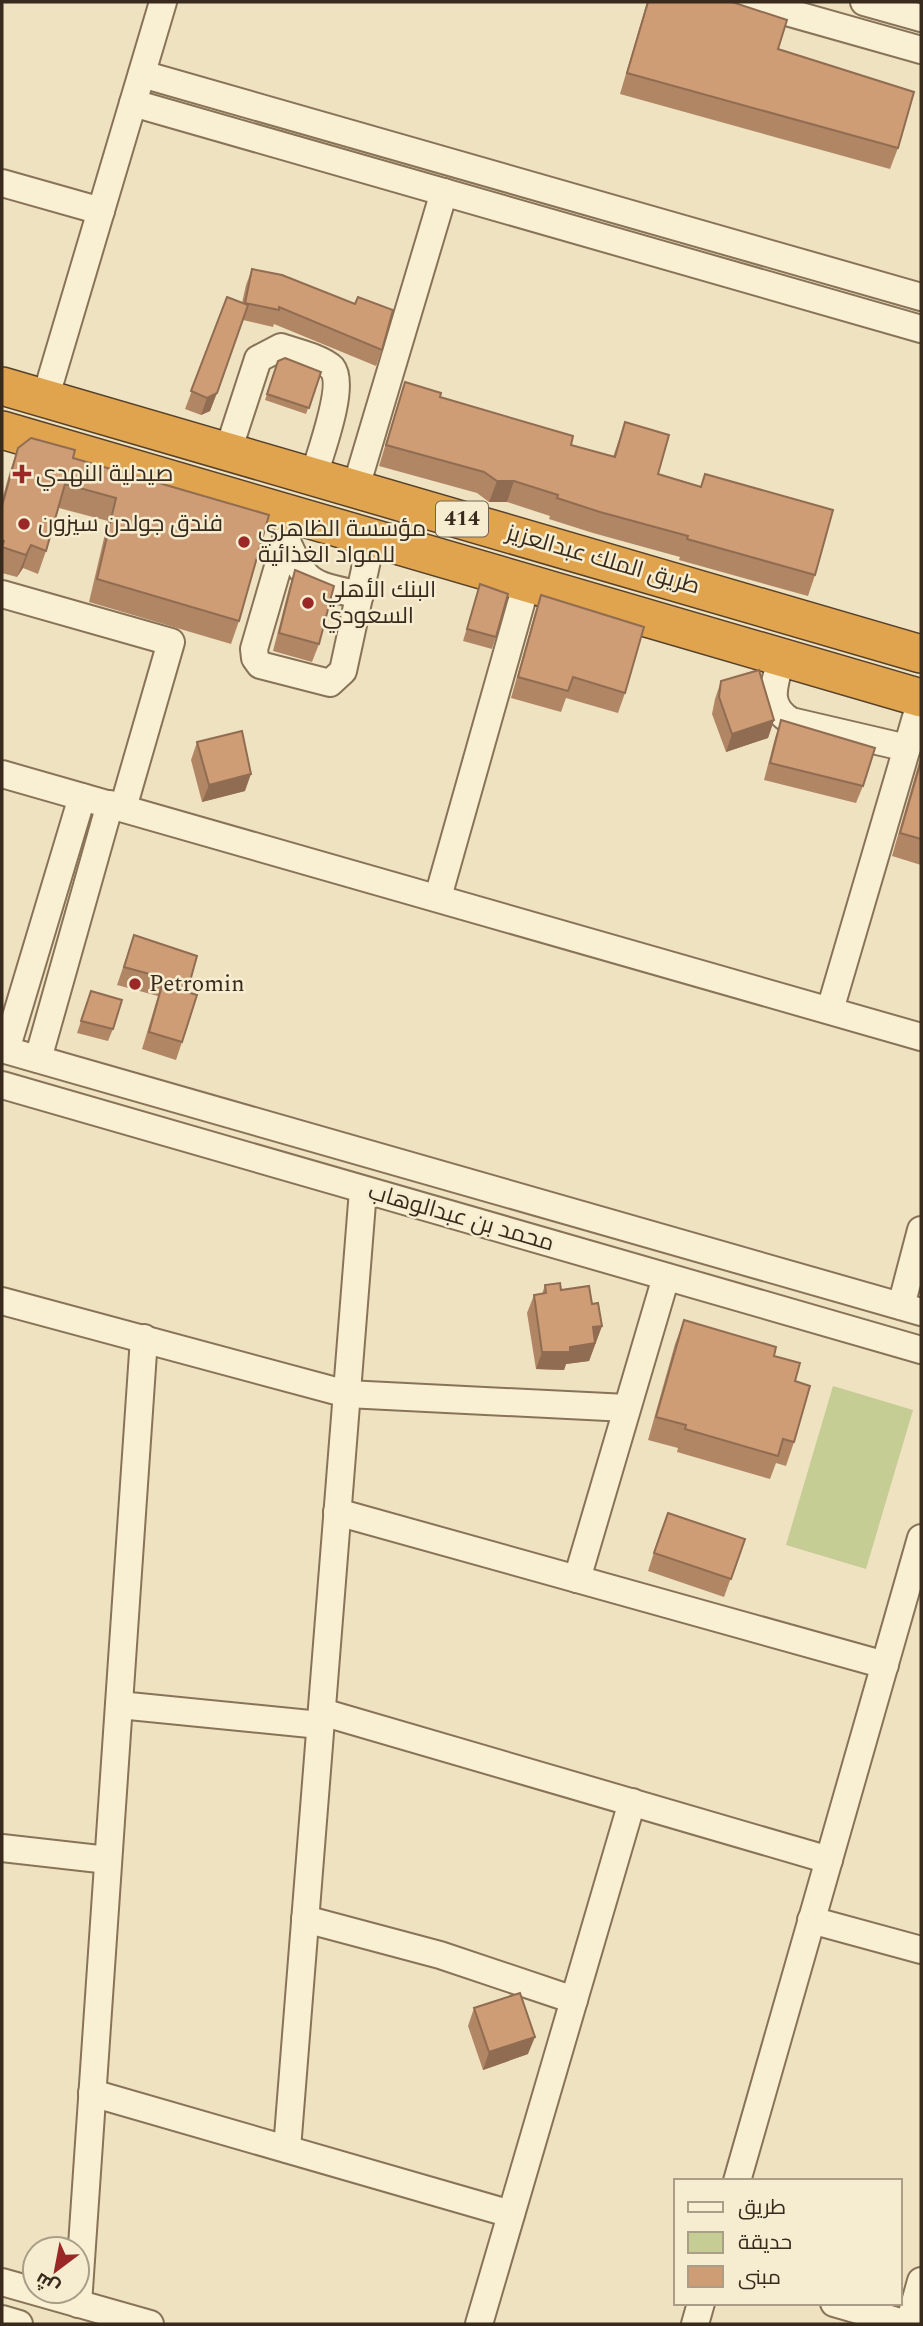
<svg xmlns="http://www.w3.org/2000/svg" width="923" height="2326" viewBox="0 0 923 2326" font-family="Spectral,Cairo,serif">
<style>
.green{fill:#c5cd94}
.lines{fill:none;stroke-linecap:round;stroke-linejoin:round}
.minor-casing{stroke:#887358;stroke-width:30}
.highway-casing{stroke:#56412c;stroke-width:40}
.minor{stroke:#f9efd3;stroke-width:26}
.highway{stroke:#e1a44e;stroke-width:37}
.wall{fill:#b18665}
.shaded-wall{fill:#906d52}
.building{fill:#ce9c75;stroke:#906d52;stroke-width:2}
.poi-dot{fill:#992826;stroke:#f6ecd0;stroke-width:2.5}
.labels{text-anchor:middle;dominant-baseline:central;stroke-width:5;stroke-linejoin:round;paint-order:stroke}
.shield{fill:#f6ecd0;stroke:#716452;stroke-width:2}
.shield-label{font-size:21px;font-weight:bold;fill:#382a1c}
.poi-label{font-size:23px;fill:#382a1c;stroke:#f6ecd0;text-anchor:start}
.street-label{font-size:23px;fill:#382a1c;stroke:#f6ecd0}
</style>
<rect width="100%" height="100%" fill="#efe2c0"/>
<path class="green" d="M833 1386 913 1410 866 1569 786 1545Z"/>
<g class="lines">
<g class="minor-casing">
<g id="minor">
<path d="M751 2 921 50"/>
<path d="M864 2 921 18"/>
<path d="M142 74 921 297"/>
<path d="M133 103 921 329"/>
<path d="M2 183 101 211"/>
<path d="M45 399 163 2"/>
<path d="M228 451 258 359 281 347C295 352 322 358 332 368 346 385 320 454 314 475"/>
<path d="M356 487 444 192"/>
<path d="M293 515 254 649 255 658 260 665 330 683 343 671 372 537"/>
<path d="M286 539C306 586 312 584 360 595"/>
<path d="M2 594 171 642 123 808"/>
<path d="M782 657C775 683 764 705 791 721L907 748"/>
<path d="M2 774 921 1037"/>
<path d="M438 897 527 582"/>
<path d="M830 1010 921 700"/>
<path d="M2 1049 921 1312"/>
<path d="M6 1050 82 797"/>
<path d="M38 1059 110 804"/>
<path d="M2 1085 921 1350"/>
<path d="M2 1301 347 1394 627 1408"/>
<path d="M901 1306 921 1230"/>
<path d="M337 1512 885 1665"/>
<path d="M577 1579 666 1277"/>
<path d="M119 1705 320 1725"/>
<path d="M322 1712 829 1860"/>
<path d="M2 1848 108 1860"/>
<path d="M305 1919 440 1955 574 2000"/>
<path d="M811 1920 921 1950"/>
<path d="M92 2093 511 2214"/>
<path d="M287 2149 363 1190"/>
<path d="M737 2181 921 1538"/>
<path d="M2 2282 150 2324"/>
<path d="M834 2303 907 2324"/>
<path d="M78 2304 144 1338"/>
<path d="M2 2319 19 2324"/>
<path d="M479 2324 632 1802"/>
<path d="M695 2324 701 2303"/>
<path d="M909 2324 921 2281"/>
</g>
</g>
<g class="highway-casing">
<g id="highway">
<path d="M2 386 921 654"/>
<path d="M2 430 921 698"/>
</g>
</g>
<use href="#minor" class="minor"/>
<use href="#highway" class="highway"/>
</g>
<g class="wall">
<path d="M647 2H732L778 49 898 148 890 169 620 94Z"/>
<path d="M252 269 382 350 376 366 274 324 273 327 243 320 210 411 201 415 185 409 227 297 242 303 246 285Z"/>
<path d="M278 361 321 372 306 414 265 400Z"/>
<path d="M405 382 440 397 571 445 613 457 625 422 658 474 701 486 705 474 815 575 808 596 679 560 680 557 593 533 549 519 550 516 507 502H489L477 493 379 466 398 403Z"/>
<path d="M18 448 73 458 269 515 239 621 231 644 89 602 108 521 59 508 46 551 38 574 23 568 17 577 2 573V500L10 471Z"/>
<path d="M295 570 319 644 312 662 273 651 289 588Z"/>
<path d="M480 584 496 637 492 649 463 641Z"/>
<path d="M541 595 625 693 618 713 566 698 561 712 511 698 534 616Z"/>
<path d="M721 681 774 720 768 738 726 752 712 714 715 699Z"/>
<path d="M781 720 863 786 856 803 764 780 775 738Z"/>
<path d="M197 742 245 791 202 802 191 760Z"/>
<path d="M921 755V865L892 856Z"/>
<path d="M134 935 187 992 182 1042 176 1060 142 1049 158 996 117 985Z"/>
<path d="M91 991 113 1029 108 1041 77 1033Z"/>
<path d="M545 1285 561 1290 592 1304 602 1326 589 1361 566 1364 564 1370 536 1369 527 1313 534 1295 542 1294Z"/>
<path d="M684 1320 774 1356 795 1381 794 1442 786 1466 776 1463 770 1479 677 1452 678 1448 648 1440 675 1344Z"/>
<path d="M661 1530 745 1539 724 1597 648 1571Z"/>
<path d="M474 2008 528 2054 483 2070 468 2026Z"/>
</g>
<g class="shaded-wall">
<path d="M217 393 210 411 201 415 207 398Z"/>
<path d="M497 481H514L507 502H489Z"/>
<path d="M31 545 23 568 17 577 26 555Z"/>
<path d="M774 720 768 738 726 752 732 734Z"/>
<path d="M251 774 245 791 202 802 209 785Z"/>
<path d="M602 1326 589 1361 566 1364 564 1370 536 1369 542 1352 570 1347 593 1327Z"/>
<path d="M535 2037 528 2054 483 2070 489 2052Z"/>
</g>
<g class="building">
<path d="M648 2H732L787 20 778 49 914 92 898 148 627 73Z"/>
<path d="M252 269 282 275 355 304 358 297 393 310 382 350 279 307V310L245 303Z"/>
<path d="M227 297 248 305 217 393 207 398 191 391Z"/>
<path d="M285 358 321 372 309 408 267 394 278 361Z"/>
<path d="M405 382 441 393 440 397 573 436 571 445 615 457 625 422 669 435 658 474 701 487 705 474 833 510 815 575 687 539 688 536 600 512 557 498 558 495 514 481H497L484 472 386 445Z"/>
<path d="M31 438 75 450 73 458 269 515 239 621 97 579 116 498 65 484 46 551 31 545 26 555 2 547 4 541 2 540V506L18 448Z"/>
<path d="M295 570 334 586 319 644 279 633Z"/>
<path d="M480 584 508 594 496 637 467 629Z"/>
<path d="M541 595 644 627 625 693 573 677 568 691 518 677Z"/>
<path d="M759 670 774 720 732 734 719 697 721 681Z"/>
<path d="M781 720 875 748 863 786 770 763Z"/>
<path d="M242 731 251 774 209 785 197 742Z"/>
<path d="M921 761V839L900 833Z"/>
<path d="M134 935 197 956 187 992 197 995 182 1042 149 1032 164 978 124 967Z"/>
<path d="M91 991 122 1000 113 1029 81 1021Z"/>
<path d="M560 1283 561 1290 589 1286 592 1304 598 1303 602 1326 593 1327 595 1343 570 1347V1352H542L534 1295 546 1293 545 1285Z"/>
<path d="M684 1320 776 1347 774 1356 800 1363 795 1381 810 1386 794 1442 783 1439 778 1456 685 1429 686 1425 656 1417Z"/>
<path d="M668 1513 745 1539 731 1579 654 1553Z"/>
<path d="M520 1993 535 2037 489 2052 474 2008Z"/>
</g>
<g class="poi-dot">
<path d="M18.5 463.5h7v7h7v7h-7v7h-7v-7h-7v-7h7z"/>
<circle cx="24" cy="524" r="7"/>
<circle cx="244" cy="542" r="7"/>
<circle cx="308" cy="603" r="7"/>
<circle cx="135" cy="984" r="7"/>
</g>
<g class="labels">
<rect class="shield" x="436" y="501.5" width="52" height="35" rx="5"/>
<g class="shield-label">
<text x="462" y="519">414</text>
</g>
<g class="poi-label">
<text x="36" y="474">صيدلية النهدي</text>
<text x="38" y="524">فندق جولدن سيزون</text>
<text x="258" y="529">مؤسسة الظاهري<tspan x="258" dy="26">للمواد الغذائية</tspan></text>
<text x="322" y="590">البنك الأهلي<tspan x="322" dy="26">السعودي</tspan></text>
<text x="149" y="984">Petromin</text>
</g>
<g class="street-label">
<text transform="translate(603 560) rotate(16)">طريق الملك عبدالعزيز</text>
<text transform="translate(461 1218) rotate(16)">محمد بن عبدالوهاب</text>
</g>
</g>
<rect width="923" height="2326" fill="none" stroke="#382a1c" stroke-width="7"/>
<rect x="674" y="2179" width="228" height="126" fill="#f6ecd0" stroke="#aa9e88" stroke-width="2"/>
<rect x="688" y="2202" width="35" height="10" fill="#f9efd3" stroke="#aa9e88" stroke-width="2"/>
<text x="738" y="2214" font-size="21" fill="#382a1c">طريق</text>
<rect x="688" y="2232" width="35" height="21" fill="#c5cd94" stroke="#aa9e88" stroke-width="2"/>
<text x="738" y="2249" font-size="21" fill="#382a1c">حديقة</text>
<rect x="688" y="2266" width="35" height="21" fill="#ce9c75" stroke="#aa9e88" stroke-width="2"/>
<text x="738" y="2284" font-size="21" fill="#382a1c">مبنى</text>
<g transform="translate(56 2270) rotate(212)"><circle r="33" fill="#f6ecd0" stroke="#aa9e88" stroke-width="2"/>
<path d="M0-5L12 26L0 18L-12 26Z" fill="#992826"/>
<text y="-10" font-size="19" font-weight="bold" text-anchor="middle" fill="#382a1c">ش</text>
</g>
</svg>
